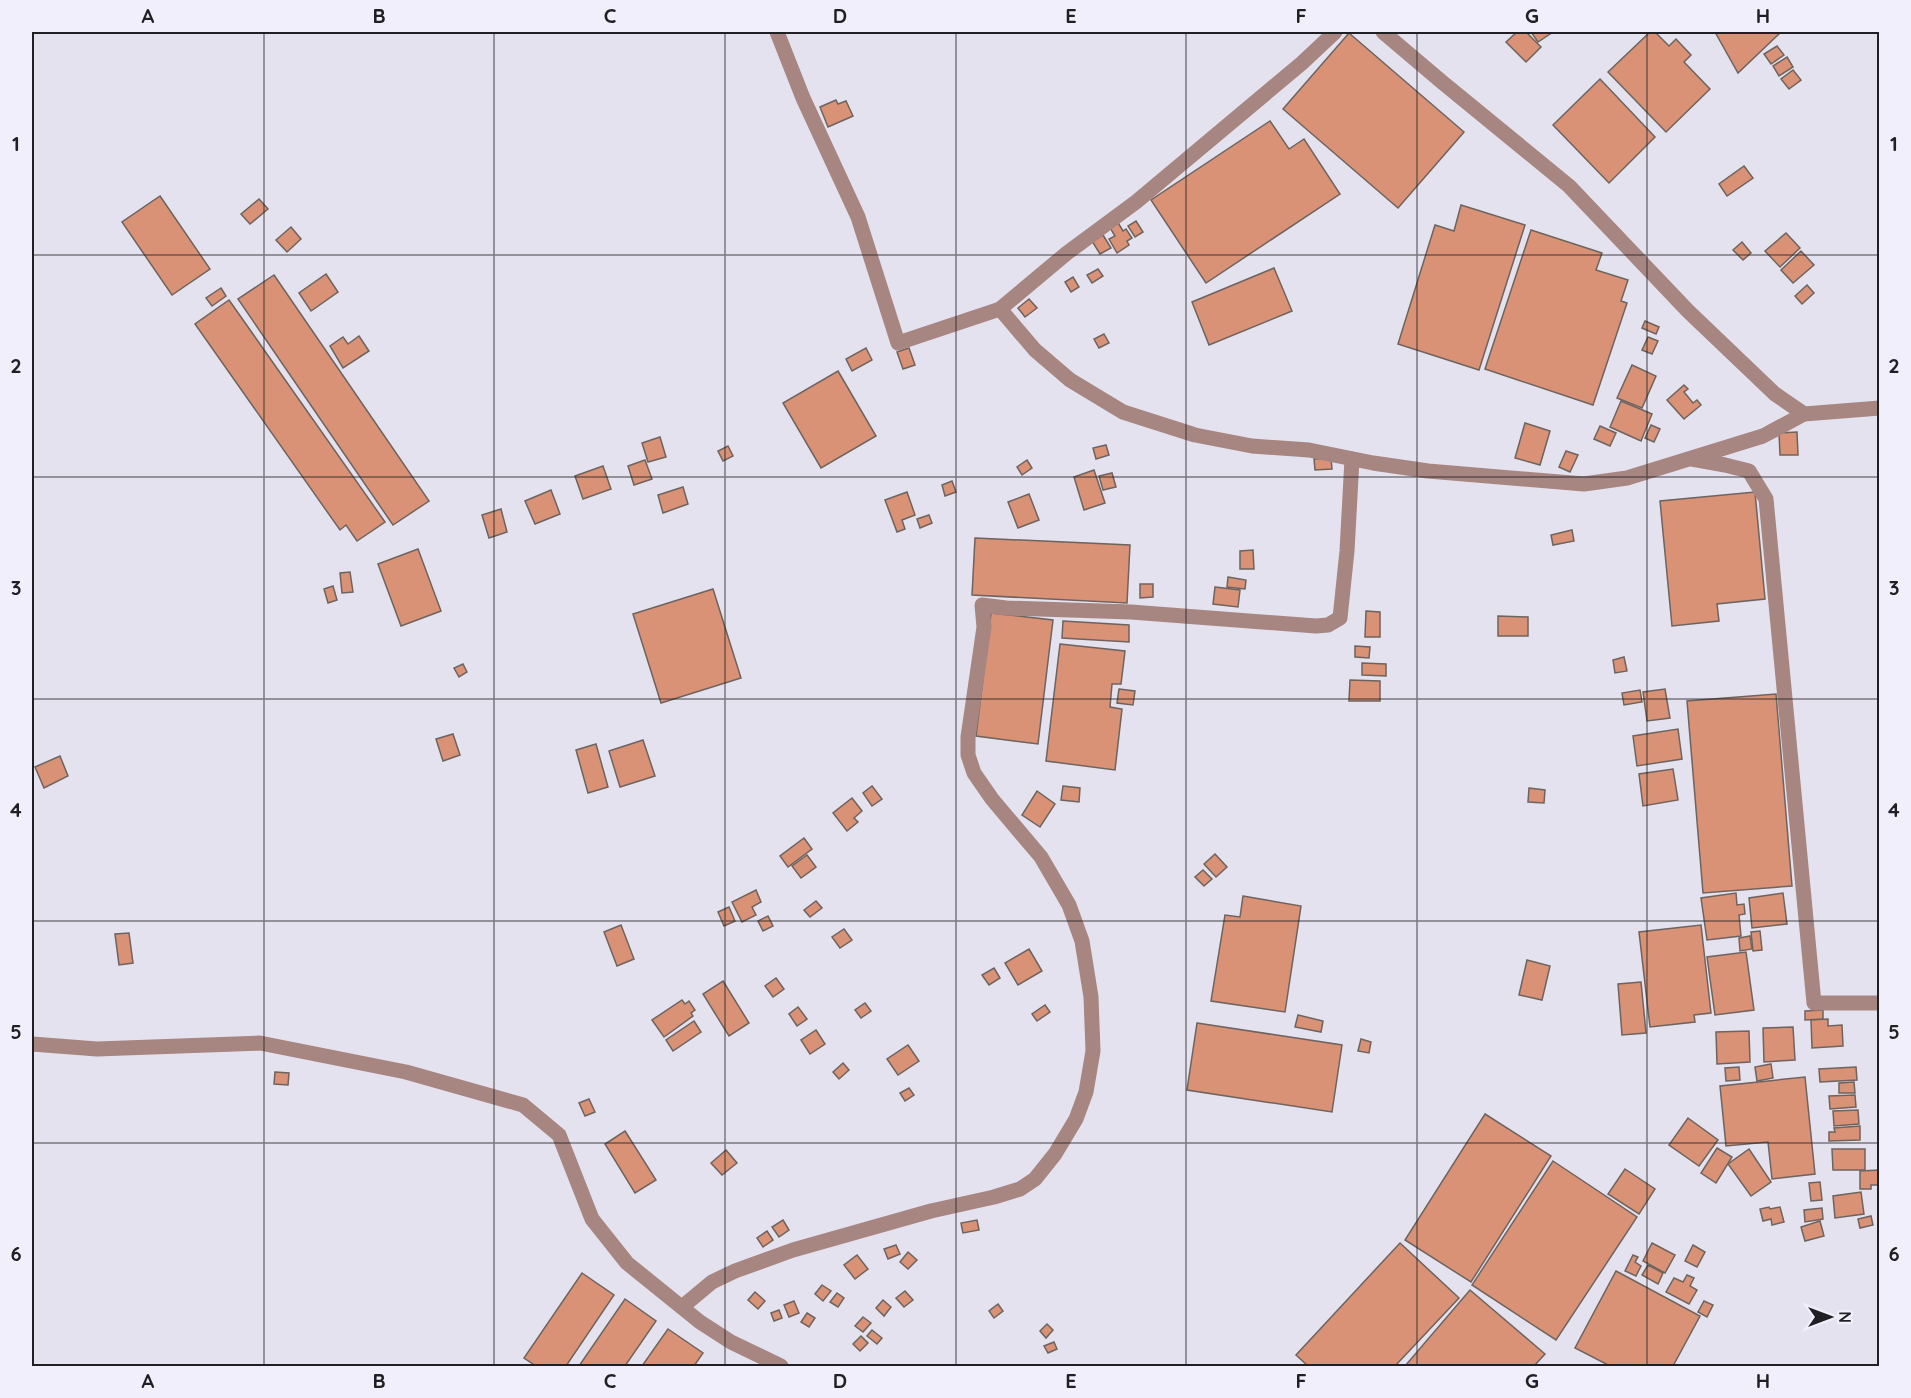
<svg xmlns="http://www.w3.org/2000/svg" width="1911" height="1398" viewBox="0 0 1911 1398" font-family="Quicksand,sans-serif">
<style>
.building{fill:#d99276;stroke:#6e635e;stroke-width:1.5}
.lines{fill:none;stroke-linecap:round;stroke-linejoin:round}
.minor{stroke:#a78581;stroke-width:15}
.grid{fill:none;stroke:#201f23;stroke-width:1.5;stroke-opacity:0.55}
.neatline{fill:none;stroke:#201f23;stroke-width:2}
.grid-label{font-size:20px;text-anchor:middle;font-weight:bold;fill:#201f23}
</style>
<rect width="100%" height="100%" fill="#e4e2ee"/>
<g class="building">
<path d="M1517 32H1526L1541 47 1526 62 1506 42Z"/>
<path d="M1531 32H1553L1538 42Z"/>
<path d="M1650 32H1655L1669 46 1676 39 1691 55 1684 62 1710 89 1666 132 1608 72Z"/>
<path d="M1715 32H1781L1738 73Z"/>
<path d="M1349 33 1464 132 1398 208 1283 109Z"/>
<path d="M1777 46 1784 55 1771 64 1764 54Z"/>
<path d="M1787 57 1793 67 1779 76 1773 66Z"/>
<path d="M1793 70 1801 80 1789 89 1781 79Z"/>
<path d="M1600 79 1655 137 1609 183 1553 125Z"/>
<path d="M836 100 838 104 846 101 853 116 828 127 820 107Z"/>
<path d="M1270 121 1289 149 1304 139 1340 194 1206 283 1151 200Z"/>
<path d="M1744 166 1753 178 1727 196 1719 184Z"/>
<path d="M160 196 210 269 172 295 122 222Z"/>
<path d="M259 199 268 209 250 224 241 214Z"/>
<path d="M1461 205 1525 225 1479 370 1398 344 1435 225 1454 231Z"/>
<path d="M1117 221 1123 231 1126 229 1132 238 1127 241 1129 245 1117 253 1109 239 1115 236 1109 226Z"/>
<path d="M1136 221 1143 232 1135 237 1128 226Z"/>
<path d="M291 227 301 239 287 252 276 240Z"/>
<path d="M1531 230 1602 253 1596 270 1628 280 1621 301 1627 303 1593 405 1485 369Z"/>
<path d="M1786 233 1800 248 1780 267 1765 251Z"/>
<path d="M1103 235 1111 248 1100 254 1092 241Z"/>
<path d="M1742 242 1751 253 1743 260 1733 250Z"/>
<path d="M1801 251 1814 265 1793 283 1781 270Z"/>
<path d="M1274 268 1292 311 1209 345 1192 302Z"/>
<path d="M1098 269 1103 276 1092 283 1087 275Z"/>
<path d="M326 274 338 292 311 311 299 293Z"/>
<path d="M274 275 429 501 393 525 238 299Z"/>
<path d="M1073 277 1079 287 1071 292 1065 282Z"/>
<path d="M1807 285 1814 293 1802 304 1795 296Z"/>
<path d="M221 288 226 296 212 306 206 298Z"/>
<path d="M1029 299 1037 308 1025 317 1018 308Z"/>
<path d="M229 300 385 522 357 541 346 525 340 530 195 324Z"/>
<path d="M1645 321 1659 327 1656 334 1642 328Z"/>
<path d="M1104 334 1109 343 1099 348 1094 339Z"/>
<path d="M359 336 369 351 343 368 330 346 343 337 348 344Z"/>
<path d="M1648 337 1658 341 1652 354 1642 350Z"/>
<path d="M866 348 872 360 852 371 846 359Z"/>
<path d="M909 348 915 365 903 369 897 352Z"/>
<path d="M1632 365 1656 376 1642 408 1617 398Z"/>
<path d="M838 371 876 436 821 468 783 403Z"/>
<path d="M1684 385 1688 389 1684 392 1693 403 1697 400 1701 405 1684 419 1667 400Z"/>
<path d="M1621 401 1652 414 1641 441 1610 427Z"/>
<path d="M1525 423 1550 431 1540 465 1515 458Z"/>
<path d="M1651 425 1660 429 1654 442 1645 438Z"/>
<path d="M1600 426 1616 433 1610 446 1594 439Z"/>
<path d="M1797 432 1798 455H1780L1779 433Z"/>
<path d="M660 437 666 457 648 462 642 443Z"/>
<path d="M1106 445 1109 455 1096 459 1093 448Z"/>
<path d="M728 446 733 456 723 461 718 451Z"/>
<path d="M1566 451 1578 455 1570 472 1559 467Z"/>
<path d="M1331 458 1332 469 1315 470 1314 459Z"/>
<path d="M645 460 652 479 634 485 628 466Z"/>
<path d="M1027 460 1032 468 1022 475 1017 467Z"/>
<path d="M603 466 611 489 583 499 575 476Z"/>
<path d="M1094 470 1105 503 1084 510 1074 477Z"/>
<path d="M1112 473 1116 487 1103 490 1099 476Z"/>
<path d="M952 481 956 492 945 496 942 485Z"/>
<path d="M683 487 688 504 663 513 658 495Z"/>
<path d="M551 490 560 514 535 524 525 501Z"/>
<path d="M907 492 915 515 902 520 905 529 897 532 885 500Z"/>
<path d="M1755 492 1765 599 1717 604 1719 621 1672 626 1660 501Z"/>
<path d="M1029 494 1039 520 1018 528 1008 502Z"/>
<path d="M501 509 507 532 489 538 482 515Z"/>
<path d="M929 515 932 523 920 528 917 519Z"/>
<path d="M1572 530 1574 541 1553 545 1551 535Z"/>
<path d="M975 538 1130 545 1127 603 972 595Z"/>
<path d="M418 549 441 611 401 626 378 564Z"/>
<path d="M1253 550 1254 569H1240V551Z"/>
<path d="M350 572 353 592 342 593 340 573Z"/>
<path d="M1228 577 1246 580 1245 589 1227 587Z"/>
<path d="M1140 584H1153V597L1140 598Z"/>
<path d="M333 586 337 600 328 603 324 589Z"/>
<path d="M1215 587 1240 590 1238 607 1213 604Z"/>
<path d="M713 589 741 678 661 703 633 614Z"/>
<path d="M1366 611 1380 612V637H1365Z"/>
<path d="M991 613 1053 620 1038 744 976 736Z"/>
<path d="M1498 616 1528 617V636H1498Z"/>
<path d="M1063 621 1129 625V642L1062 638Z"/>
<path d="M1060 644 1125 651 1121 684H1112L1110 707 1122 709 1115 770 1046 761Z"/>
<path d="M1355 646 1370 647 1369 658 1355 657Z"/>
<path d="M1624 657 1627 671 1615 673 1613 660Z"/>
<path d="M1362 663 1386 664V676L1362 675Z"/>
<path d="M463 664 467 672 459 677 454 668Z"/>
<path d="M1350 680 1380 681V701H1349Z"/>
<path d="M1119 689 1135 691 1133 705 1117 703Z"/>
<path d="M1665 689 1670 718 1647 721 1643 692Z"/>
<path d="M1640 690 1642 702 1624 705 1622 693Z"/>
<path d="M1776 694 1792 886 1703 893 1687 701Z"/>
<path d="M1678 729 1682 759 1637 766 1633 736Z"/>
<path d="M453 734 460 755 443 761 436 739Z"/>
<path d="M643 740 655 776 620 787 609 751Z"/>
<path d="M596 744 608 787 588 793 576 750Z"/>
<path d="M60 756 68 776 44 788 35 767Z"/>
<path d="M1673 769 1678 800 1643 806 1639 774Z"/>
<path d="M872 786 882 799 872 806 863 793Z"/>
<path d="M1063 786 1080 788 1079 802 1061 800Z"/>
<path d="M1529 788 1545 790 1544 803 1528 802Z"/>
<path d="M1037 791 1055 804 1040 827 1022 815Z"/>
<path d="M852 798 862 811 854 818 858 822 847 831 833 813Z"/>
<path d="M804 838 812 849 788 867 780 856Z"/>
<path d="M1215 854 1227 867 1216 877 1204 864Z"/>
<path d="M807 855 816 867 801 878 792 866Z"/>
<path d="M1203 870 1212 879 1204 886 1195 877Z"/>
<path d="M756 890 761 902 752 907 756 915 742 922 732 902Z"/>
<path d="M1736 893 1737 905 1744 904 1745 914 1739 915 1741 936 1707 940 1701 898Z"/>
<path d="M1783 893 1787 924 1752 928 1749 898Z"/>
<path d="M1243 896 1301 906 1285 1012 1211 1001 1225 915 1240 917Z"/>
<path d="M816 901 822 908 810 917 804 910Z"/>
<path d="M729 907 735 921 724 926 718 912Z"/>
<path d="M768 916 773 926 763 931 758 921Z"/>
<path d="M621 925 634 959 617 966 604 932Z"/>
<path d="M1701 925 1711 1013 1694 1015 1695 1022 1650 1027 1639 932Z"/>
<path d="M844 929 852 940 840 948 832 937Z"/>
<path d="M1760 931 1762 950 1753 951 1751 932Z"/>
<path d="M129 933 133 963 119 965 115 934Z"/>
<path d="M1750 936 1752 949 1740 951 1739 938Z"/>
<path d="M1029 949 1042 971 1018 985 1005 963Z"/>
<path d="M1746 952 1754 1010 1715 1015 1707 957Z"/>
<path d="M1527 960 1550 966 1542 1000 1519 995Z"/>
<path d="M994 968 1000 978 989 985 982 975Z"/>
<path d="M776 978 784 989 773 997 765 986Z"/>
<path d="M723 981 749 1023 729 1036 703 994Z"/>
<path d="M1641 982 1646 1033 1622 1035 1618 984Z"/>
<path d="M682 1000 685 1004 689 1001 695 1010 691 1013 693 1016 664 1037 652 1020Z"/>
<path d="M865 1003 871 1011 861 1018 855 1010Z"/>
<path d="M1045 1005 1050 1012 1037 1021 1032 1014Z"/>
<path d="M798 1007 807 1019 797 1026 789 1014Z"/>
<path d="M1823 1010V1019L1805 1020V1011Z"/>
<path d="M1298 1015 1323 1021 1321 1032 1295 1027Z"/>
<path d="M1828 1019V1026L1842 1025 1843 1046 1812 1048 1811 1020Z"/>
<path d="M694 1021 701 1032 673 1051 666 1040Z"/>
<path d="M1197 1023 1342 1045 1332 1112 1187 1090Z"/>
<path d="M1793 1027 1795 1060 1764 1062 1763 1028Z"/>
<path d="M816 1030 825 1044 810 1054 801 1040Z"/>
<path d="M1749 1031 1750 1062 1717 1064 1716 1032Z"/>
<path d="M1361 1039 1371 1042 1369 1053 1358 1051Z"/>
<path d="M908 1045 919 1061 898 1075 887 1059Z"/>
<path d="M843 1063 849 1070 839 1079 833 1072Z"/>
<path d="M1771 1064 1773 1078 1757 1081 1755 1067Z"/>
<path d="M1739 1067 1740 1080 1726 1081 1725 1068Z"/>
<path d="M1856 1067 1857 1080 1820 1082 1819 1069Z"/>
<path d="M275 1072 289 1073 288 1085 274 1084Z"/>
<path d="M1805 1077 1815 1174 1772 1179 1768 1142 1726 1146 1720 1086Z"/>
<path d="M1854 1082 1855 1093H1839V1083Z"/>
<path d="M909 1088 914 1095 905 1101 900 1093Z"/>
<path d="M1855 1095 1856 1107 1830 1109 1829 1096Z"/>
<path d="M589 1099 595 1112 585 1116 579 1103Z"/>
<path d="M1858 1110 1859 1124 1834 1126 1833 1111Z"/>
<path d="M1485 1114 1551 1156 1471 1282 1405 1240Z"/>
<path d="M1688 1118 1718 1140 1699 1166 1669 1145Z"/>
<path d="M1860 1126V1140L1829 1141V1132H1835L1834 1128Z"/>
<path d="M625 1131 656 1180 635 1193 605 1144Z"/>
<path d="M1717 1148 1732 1157 1716 1183 1701 1173Z"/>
<path d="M1749 1149 1771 1182 1751 1196 1728 1164Z"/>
<path d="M1832 1149H1865V1170H1833Z"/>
<path d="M726 1150 737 1163 722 1175 711 1163Z"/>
<path d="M1553 1161 1637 1217 1556 1340 1472 1285Z"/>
<path d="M1625 1169 1655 1189 1639 1214 1608 1194Z"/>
<path d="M1879 1170V1185H1871V1189H1860V1171Z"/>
<path d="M1820 1182 1822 1200 1811 1201 1809 1183Z"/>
<path d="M1861 1192 1864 1214 1835 1218 1833 1196Z"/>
<path d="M1769 1207 1770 1209 1780 1207 1784 1222 1772 1225 1771 1219 1763 1221 1760 1209Z"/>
<path d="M1822 1208 1823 1219 1805 1222 1804 1210Z"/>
<path d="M1871 1216 1873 1225 1860 1228 1858 1219Z"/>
<path d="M783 1220 789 1230 779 1237 772 1227Z"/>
<path d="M977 1220 979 1230 963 1233 961 1223Z"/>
<path d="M1820 1221 1824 1236 1805 1241 1801 1227Z"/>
<path d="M767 1231 773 1240 763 1247 757 1238Z"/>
<path d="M1400 1243 1459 1298 1395 1366H1308L1296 1355Z"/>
<path d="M1652 1243 1675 1255 1665 1273 1643 1261Z"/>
<path d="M896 1245 900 1254 888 1259 884 1249Z"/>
<path d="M1693 1245 1705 1252 1697 1267 1685 1261Z"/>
<path d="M908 1252 917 1260 908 1269 900 1262Z"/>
<path d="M857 1255 868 1269 855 1279 844 1265Z"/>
<path d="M1633 1255 1638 1257 1635 1262 1641 1266 1636 1276 1625 1271Z"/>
<path d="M1648 1265 1663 1273 1658 1284 1642 1275Z"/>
<path d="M1616 1271 1700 1316 1673 1366H1610L1575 1348Z"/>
<path d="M582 1273 614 1295 566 1366H536L524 1358Z"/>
<path d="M1687 1275 1694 1278 1690 1286 1697 1290 1689 1304 1666 1292 1674 1278 1683 1282Z"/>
<path d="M822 1285 831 1291 823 1301 815 1294Z"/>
<path d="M1470 1290 1545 1354 1534 1366H1405Z"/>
<path d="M905 1291 913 1300 904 1307 896 1298Z"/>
<path d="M755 1292 765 1301 758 1309 748 1300Z"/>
<path d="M837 1293 844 1298 838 1307 830 1302Z"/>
<path d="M625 1299 656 1321 625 1366H579Z"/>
<path d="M883 1300 891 1307 884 1316 876 1308Z"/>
<path d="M794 1301 799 1313 789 1317 784 1305Z"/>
<path d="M1704 1301 1713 1305 1707 1317 1698 1312Z"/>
<path d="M998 1304 1003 1311 994 1318 989 1311Z"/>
<path d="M779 1310 782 1318 774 1321 771 1313Z"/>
<path d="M807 1313 815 1318 809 1327 801 1322Z"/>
<path d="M863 1317 871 1323 863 1332 855 1326Z"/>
<path d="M1047 1324 1053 1330 1046 1338 1040 1331Z"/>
<path d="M668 1329 703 1353 694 1366H642Z"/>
<path d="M872 1330 882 1338 877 1344 867 1336Z"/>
<path d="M861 1336 868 1343 860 1351 853 1344Z"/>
<path d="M1054 1342 1057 1349 1048 1353 1044 1346Z"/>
</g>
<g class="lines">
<g class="minor">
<path d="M777 32 803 98 858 217 898 343 1000 309 1067 253 1136 202 1302 63 1335 32"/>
<path d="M1383 32 1442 82 1569 186 1688 311 1775 394 1804 414 1880 408"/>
<path d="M1000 309 1035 350 1070 380 1123 412 1195 435 1252 446 1309 450 1373 463 1428 471 1584 484 1627 478 1763 436 1804 414"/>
<path d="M1692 459 1725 465 1749 471 1766 499 1814 1003H1880"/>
<path d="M32 1044 97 1049 260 1043 406 1072 523 1105 559 1135 592 1219 627 1263 700 1322 731 1342 781 1366"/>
<path d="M682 1307 712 1282 735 1271 793 1250 931 1211 994 1197 1020 1189 1035 1179 1055 1154 1076 1119 1086 1092 1093 1051 1091 997 1082 941 1069 905 1041 857 992 799 974 773 968 755V737L984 627 982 605 1006 608 1131 612 1316 626 1328 625 1340 618 1347 551 1352 459"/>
</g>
</g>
<path class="grid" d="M264 32V1366M494 32V1366M725 32V1366M956 32V1366M1186 32V1366M1417 32V1366M1647 32V1366M32 255H1880M32 477H1880M32 699H1880M32 921H1880M32 1143H1880"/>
<rect width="1911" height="1398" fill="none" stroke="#f1effb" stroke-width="66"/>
<g transform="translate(1830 1317) rotate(90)" stroke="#f1effb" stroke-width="4.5" paint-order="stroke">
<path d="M0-4.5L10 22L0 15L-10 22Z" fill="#201f23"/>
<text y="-9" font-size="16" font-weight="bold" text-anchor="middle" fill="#201f23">N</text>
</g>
<rect x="33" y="33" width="1845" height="1332" class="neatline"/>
<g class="grid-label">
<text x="148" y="23">A</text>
<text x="379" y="23">B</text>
<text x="610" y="23">C</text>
<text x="840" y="23">D</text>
<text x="1071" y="23">E</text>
<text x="1301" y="23">F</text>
<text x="1532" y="23">G</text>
<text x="1763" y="23">H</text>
<text x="16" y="151">1</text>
<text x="1894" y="151">1</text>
<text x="16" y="373">2</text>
<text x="1894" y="373">2</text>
<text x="16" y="595">3</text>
<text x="1894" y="595">3</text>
<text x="16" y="817">4</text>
<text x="1894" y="817">4</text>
<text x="16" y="1039">5</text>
<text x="1894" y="1039">5</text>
<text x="16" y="1261">6</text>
<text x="1894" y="1261">6</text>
<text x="148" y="1388">A</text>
<text x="379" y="1388">B</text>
<text x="610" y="1388">C</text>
<text x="840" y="1388">D</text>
<text x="1071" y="1388">E</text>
<text x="1301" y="1388">F</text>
<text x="1532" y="1388">G</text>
<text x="1763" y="1388">H</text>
</g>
</svg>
